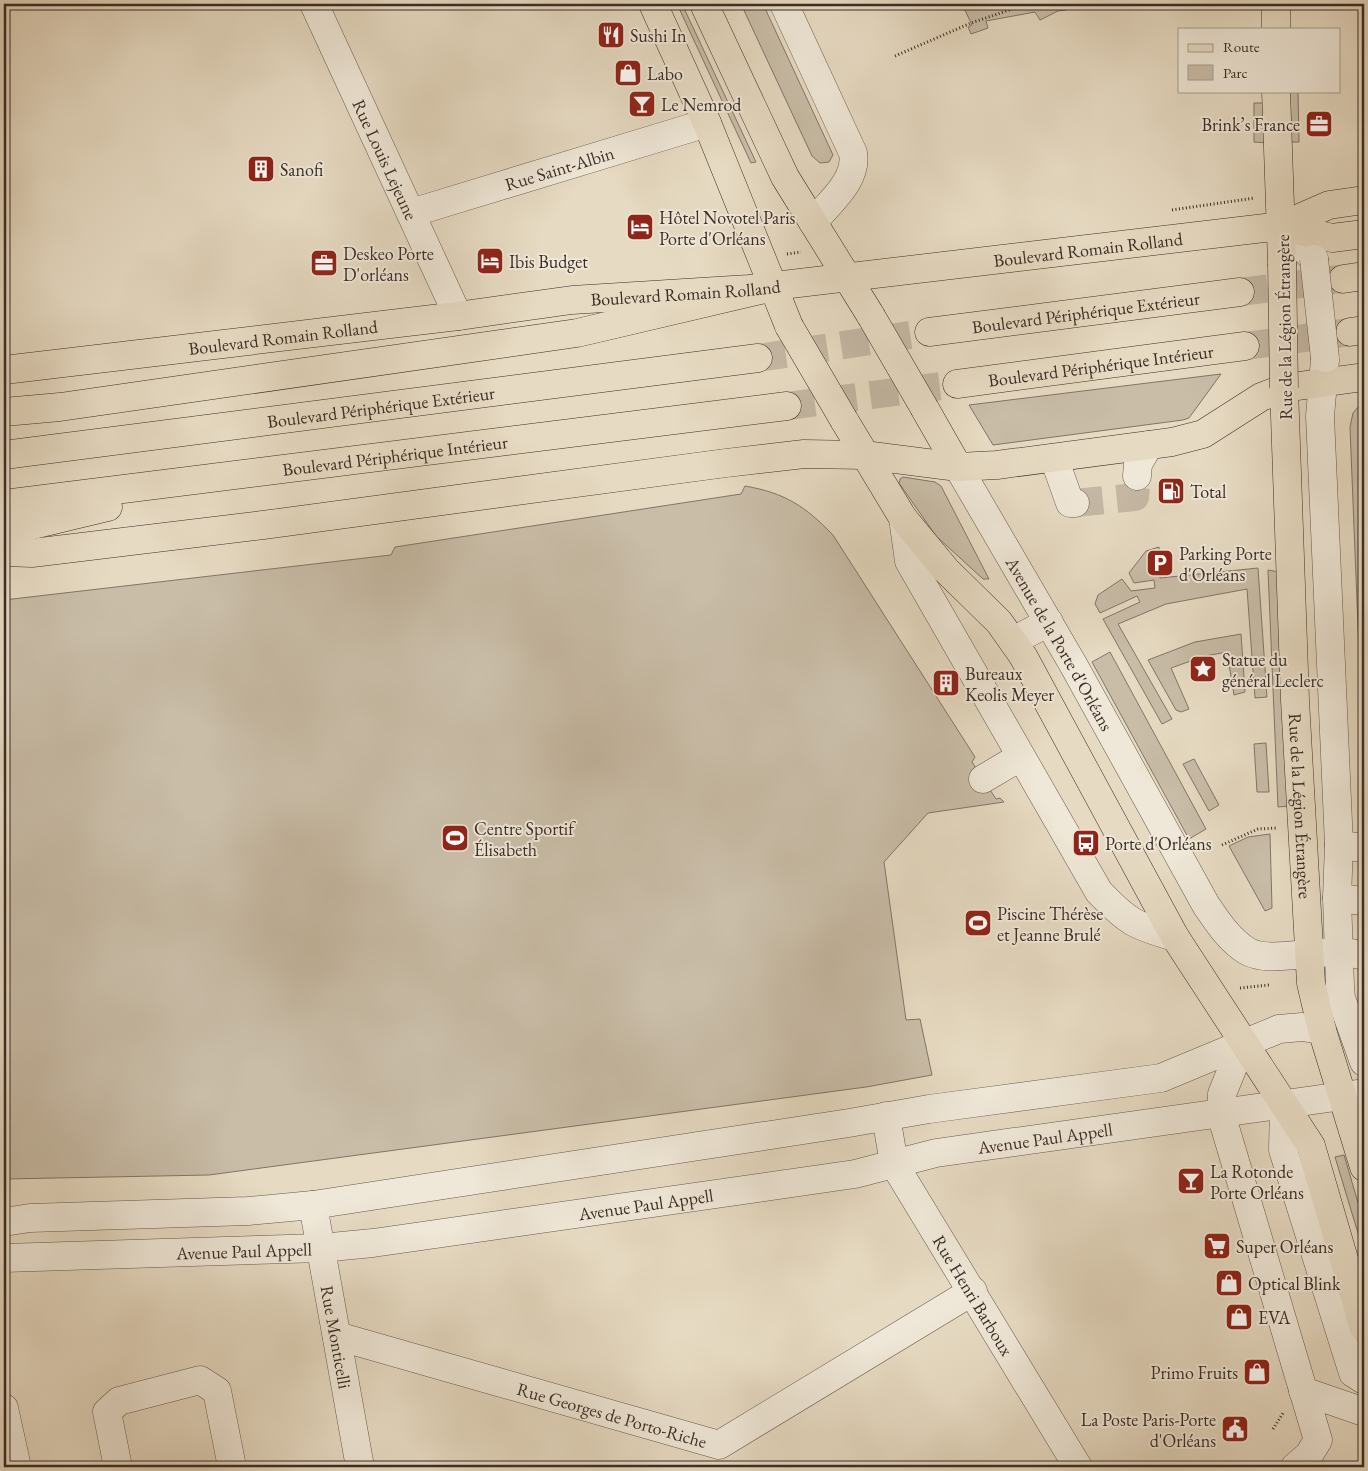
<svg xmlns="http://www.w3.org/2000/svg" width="1368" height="1471" viewBox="0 0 1368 1471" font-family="'EB Garamond',serif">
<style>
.green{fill:#c9bda8;stroke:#827568}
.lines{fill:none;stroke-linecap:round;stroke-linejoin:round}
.minor-tunnel{stroke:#c4b7a3;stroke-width:28;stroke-dasharray:28 14;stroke-linecap:butt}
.highway-tunnel{stroke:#c4b7a3;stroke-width:28;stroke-dasharray:28 14;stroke-linecap:butt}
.minor-casing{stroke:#66584e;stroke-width:29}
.major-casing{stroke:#3c2d27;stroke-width:29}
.highway-casing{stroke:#3c2d27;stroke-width:29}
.path{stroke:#3c2d27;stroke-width:3;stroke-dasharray:1 2.5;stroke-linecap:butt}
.minor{stroke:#efe7d7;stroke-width:28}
.major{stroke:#e6dac2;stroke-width:28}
.highway{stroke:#e6dac2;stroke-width:28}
.minor-bridge-casing{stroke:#66584e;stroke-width:29;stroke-linecap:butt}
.major-bridge-casing{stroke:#3c2d27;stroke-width:29;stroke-linecap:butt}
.minor-bridge{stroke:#efe7d7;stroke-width:28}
.major-bridge{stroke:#e6dac2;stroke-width:28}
.labels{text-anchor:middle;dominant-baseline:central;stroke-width:4;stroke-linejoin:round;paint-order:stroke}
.poi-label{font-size:18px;fill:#3c2d27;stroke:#efe7d7;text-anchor:start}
.street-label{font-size:18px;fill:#3c2d27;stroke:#efe7d7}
</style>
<rect width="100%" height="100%" fill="#e6dac2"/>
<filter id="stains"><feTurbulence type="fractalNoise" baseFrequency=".004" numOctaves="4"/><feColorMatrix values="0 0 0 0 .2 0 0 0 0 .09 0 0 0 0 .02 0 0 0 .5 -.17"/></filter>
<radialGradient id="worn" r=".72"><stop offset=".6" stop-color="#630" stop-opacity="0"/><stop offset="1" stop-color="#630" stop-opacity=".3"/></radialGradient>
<g class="green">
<path d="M677 4H682L756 162 751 163Z"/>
<path d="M741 4H763L833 155 829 162 820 163 812 156Z"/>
<path d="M962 4H1074L1065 5 1066 10 1058 11 1040 20 1035 12 986 21 988 28 971 34 968 27 972 25Z"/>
<path d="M1284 91H1298L1299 142H1285Z"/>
<path d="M1254 103H1268V143L1254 142Z"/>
<path d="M1221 374 1189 418 1183 420 993 445 969 405Z"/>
<path d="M1364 400V777L1350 427 1353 413Z"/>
<path d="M903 477 935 482 941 486 989 579H983L936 536 899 483 900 479Z"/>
<path d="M745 486C785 493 805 506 833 535L975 757 972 762 996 799 1000 798 1004 802 928 813 884 862 906 1020 920 1019 932 1075 866 1087 209 1175 4 1179V600L391 555 395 547 741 494Z"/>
<path d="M1159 547 1160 578 1258 568 1267 697 1255 698 1247 589 1166 604 1118 624 1172 719 1162 724 1103 619 1140 602 1137 596 1100 613 1095 604 1098 595 1122 579 1131 591 1155 588 1154 580 1134 583 1129 573 1146 551Z"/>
<path d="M1268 570 1279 572 1290 806 1278 807Z"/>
<path d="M1241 634 1245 692 1234 695 1227 652 1205 656 1171 668 1189 709 1181 712 1176 710 1148 660 1195 642Z"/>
<path d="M1110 652 1206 829 1189 839 1092 662Z"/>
<path d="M1266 743 1269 792H1257L1254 744Z"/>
<path d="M1194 759 1219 805 1209 811 1183 764Z"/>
<path d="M1270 834 1272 908 1265 911 1229 846 1248 837Z"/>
<path d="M1344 1155 1364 1223V1253L1335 1157Z"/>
</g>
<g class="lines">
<path class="minor-tunnel" d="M1075 503 1135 497 1137 476"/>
<g class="highway-tunnel">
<path d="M1240 292 1339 279"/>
<path d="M1245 346 1350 332"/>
<path d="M758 358 929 332"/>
<path d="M787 406 957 384"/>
</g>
<g class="minor-casing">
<g id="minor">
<path id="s1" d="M314 4 458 316"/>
<path d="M784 4 853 153C858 180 829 203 813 222"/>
<path id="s2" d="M411 213 707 123"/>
<path d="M1281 226 1314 259"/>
<path d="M1325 360 1320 416 1339 845 1337 898 1340 986 1341 998 1364 1062"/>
<path d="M1054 458 1070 503H1075"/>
<path id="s3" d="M958 467 1074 666 1206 905C1217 921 1229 940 1247 951 1272 966 1328 944 1364 956"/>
<path d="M1137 476 1138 464 1149 445"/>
<path d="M903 518 909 561 1099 892C1128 922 1135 926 1175 937"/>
<path d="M1013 641 1049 622"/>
<path d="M983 779 1020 757"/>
<path d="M1339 845 1364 848"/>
<path d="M1337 898 1364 901"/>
<path d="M1243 1042 1222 1094 1221 1114 1318 1440 1309 1455 1295 1467"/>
<path d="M1284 1105 1283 1150 1353 1373 1364 1380"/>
<path id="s4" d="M886 1116 894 1164 1078 1467"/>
<path id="s5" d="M313 1205 360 1467"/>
<path d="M4 1222 30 1218 248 1211 313 1205 849 1123 929 1109 1161 1078 1279 1029 1302 1027 1322 1030"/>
<path id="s6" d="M4 1258 321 1248 373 1243 855 1174 936 1153 1364 1093"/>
<path id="s7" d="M337 1336 719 1445 973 1291"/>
<path d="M1303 1391 1364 1412"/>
<path d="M4 1408 17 1467"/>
<path d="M118 1467 107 1412 119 1401 200 1380 217 1391 232 1467"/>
</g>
</g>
<g class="major-casing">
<g id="major">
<path d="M653 4 707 123 789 326"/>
<path d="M704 4 785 177 871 316"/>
<path d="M1276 4V29"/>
<path d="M1276 91 1282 263"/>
<path id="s8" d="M4 370 458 316 572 300 749 289 1281 226 1329 205 1364 200"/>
<path d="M925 409 958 467"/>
<path d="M844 420 903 518 946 570 999 622 1023 656 1175 937 1311 1146 1364 1328"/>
<path id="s9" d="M864 455 958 467 997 465 1172 442 1203 434 1261 397 1284 388 1295 700 1311 983 1322 1030 1364 1167"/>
</g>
</g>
<g class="highway-casing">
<g id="highway">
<path d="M1281 226 1332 238 1364 234"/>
<path d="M1343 279 1364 276"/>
<path id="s10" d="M929 332 1240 292"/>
<path d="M1350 332 1364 330"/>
<path id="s11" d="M957 384 1245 346"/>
<path d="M1284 388 1364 377"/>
<path d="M4 412 60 407 577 333 773 287"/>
<path id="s12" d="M4 455 758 358"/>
<path id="s13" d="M4 504 787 406"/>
<path d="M4 532 108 507"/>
<path d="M4 552 32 553 263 525 726 463 804 454 864 455"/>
</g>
</g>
<g class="path">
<path d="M1025 6 1044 4"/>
<path d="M895 56 971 23 1027 4"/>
<path d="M1172 210 1255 198"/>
<path d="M787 254 801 252"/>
<path d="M1222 845 1258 829 1277 828"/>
<path d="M1240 988 1269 985"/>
<path d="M1273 1429 1283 1413"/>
<path d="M1360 1467H1364"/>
</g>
<use href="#minor" class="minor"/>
<use href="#major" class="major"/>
<use href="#highway" class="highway"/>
<g class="minor-bridge-casing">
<path id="minor-bridge" d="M1314 259 1325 358"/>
</g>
<g class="major-bridge-casing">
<g id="major-bridge">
<path d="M1282 263 1284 388"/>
<path d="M871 316 925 409"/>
<path d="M789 326 844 420"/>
</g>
</g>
<use href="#minor-bridge" class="minor-bridge"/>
<use href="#major-bridge" class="major-bridge"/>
</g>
<defs>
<g id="restaurant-square" transform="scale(1.4375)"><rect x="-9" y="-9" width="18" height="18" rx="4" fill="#8f2418" stroke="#efe7d7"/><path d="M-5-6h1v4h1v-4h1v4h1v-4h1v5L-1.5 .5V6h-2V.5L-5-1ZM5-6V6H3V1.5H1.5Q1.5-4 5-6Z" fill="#fff"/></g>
<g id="shop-square" transform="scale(1.4375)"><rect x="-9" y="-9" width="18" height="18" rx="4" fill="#8f2418" stroke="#efe7d7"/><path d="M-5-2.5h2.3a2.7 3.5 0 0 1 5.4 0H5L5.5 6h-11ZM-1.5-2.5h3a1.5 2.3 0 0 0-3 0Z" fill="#fff"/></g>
<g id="bar-square" transform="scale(1.4375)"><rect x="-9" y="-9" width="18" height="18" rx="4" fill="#8f2418" stroke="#efe7d7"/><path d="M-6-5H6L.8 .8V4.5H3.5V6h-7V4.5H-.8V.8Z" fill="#fff"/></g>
<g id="office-square" transform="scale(1.4375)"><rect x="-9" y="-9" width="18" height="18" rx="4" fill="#8f2418" stroke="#efe7d7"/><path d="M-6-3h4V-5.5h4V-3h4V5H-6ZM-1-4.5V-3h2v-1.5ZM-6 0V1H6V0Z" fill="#fff"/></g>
<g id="building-square" transform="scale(1.4375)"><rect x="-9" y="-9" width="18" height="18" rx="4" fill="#8f2418" stroke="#efe7d7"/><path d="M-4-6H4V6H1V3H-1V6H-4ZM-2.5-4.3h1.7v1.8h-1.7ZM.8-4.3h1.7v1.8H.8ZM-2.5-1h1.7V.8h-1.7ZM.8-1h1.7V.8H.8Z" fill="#fff"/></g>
<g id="hotel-square" transform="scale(1.4375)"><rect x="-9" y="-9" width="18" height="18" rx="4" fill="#8f2418" stroke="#efe7d7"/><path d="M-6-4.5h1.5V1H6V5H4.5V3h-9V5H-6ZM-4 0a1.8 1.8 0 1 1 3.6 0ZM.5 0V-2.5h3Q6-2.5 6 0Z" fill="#fff"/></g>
<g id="fuel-square" transform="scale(1.4375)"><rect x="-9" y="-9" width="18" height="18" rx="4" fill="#8f2418" stroke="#efe7d7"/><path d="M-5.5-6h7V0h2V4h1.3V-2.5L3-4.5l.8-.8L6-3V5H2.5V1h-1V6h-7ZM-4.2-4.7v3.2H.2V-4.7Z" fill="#fff"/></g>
<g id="parking-square" transform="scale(1.4375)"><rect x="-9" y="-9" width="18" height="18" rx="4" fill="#8f2418" stroke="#efe7d7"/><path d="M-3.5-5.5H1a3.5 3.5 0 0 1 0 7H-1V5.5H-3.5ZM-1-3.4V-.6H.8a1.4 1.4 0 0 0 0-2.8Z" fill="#fff"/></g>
<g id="sight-square" transform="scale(1.4375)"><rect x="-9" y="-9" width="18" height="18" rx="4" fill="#8f2418" stroke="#efe7d7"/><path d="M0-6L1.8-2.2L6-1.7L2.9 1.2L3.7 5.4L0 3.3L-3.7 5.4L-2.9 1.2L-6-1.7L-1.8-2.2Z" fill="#fff"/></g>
<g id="stadium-square" transform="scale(1.4375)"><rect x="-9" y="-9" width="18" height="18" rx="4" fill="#8f2418" stroke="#efe7d7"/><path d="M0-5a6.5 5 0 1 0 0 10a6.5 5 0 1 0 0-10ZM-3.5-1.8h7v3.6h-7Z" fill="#fff"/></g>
<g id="bus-square" transform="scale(1.4375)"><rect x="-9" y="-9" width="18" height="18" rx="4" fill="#8f2418" stroke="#efe7d7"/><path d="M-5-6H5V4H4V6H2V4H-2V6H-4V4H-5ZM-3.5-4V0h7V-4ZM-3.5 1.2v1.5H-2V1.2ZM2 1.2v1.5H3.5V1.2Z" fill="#fff"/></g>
<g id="supermarket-square" transform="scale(1.4375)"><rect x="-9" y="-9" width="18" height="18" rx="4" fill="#8f2418" stroke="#efe7d7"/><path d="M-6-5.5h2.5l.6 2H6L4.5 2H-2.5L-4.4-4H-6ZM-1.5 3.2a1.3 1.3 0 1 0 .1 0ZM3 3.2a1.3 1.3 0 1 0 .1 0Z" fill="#fff"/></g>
<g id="civic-square" transform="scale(1.4375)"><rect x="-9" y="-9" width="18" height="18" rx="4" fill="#8f2418" stroke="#efe7d7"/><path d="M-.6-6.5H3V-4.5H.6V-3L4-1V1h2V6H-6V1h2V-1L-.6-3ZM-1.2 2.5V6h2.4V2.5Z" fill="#fff"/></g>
</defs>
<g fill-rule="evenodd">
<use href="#restaurant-square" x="611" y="35"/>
<use href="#shop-square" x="628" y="73"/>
<use href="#bar-square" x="642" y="104"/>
<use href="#office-square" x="1319" y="124"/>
<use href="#building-square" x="261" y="169"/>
<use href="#hotel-square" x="640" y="227"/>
<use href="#hotel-square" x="490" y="261"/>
<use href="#office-square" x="324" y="263"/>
<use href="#fuel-square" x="1171" y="491"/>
<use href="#parking-square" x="1160" y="563"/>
<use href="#sight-square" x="1203" y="669"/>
<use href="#building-square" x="946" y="683"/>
<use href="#stadium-square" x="455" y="838"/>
<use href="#bus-square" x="1086" y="843"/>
<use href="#stadium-square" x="978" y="923"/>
<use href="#bar-square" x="1191" y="1181"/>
<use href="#supermarket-square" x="1217" y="1246"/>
<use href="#shop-square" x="1229" y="1283"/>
<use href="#shop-square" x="1239" y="1317"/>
<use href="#shop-square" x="1257" y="1372"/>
<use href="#civic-square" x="1235" y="1429"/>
</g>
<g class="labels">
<g class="poi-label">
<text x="630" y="35">Sushi In</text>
<text x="647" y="73">Labo</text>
<text x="661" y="104">Le Nemrod</text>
<text x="1300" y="124" text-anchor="end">Brink’s France</text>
<text x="280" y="169">Sanofi</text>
<text x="659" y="217">Hôtel Novotel Paris<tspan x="659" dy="21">Porte d'Orléans</tspan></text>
<text x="343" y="253">Deskeo Porte<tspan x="343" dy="21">D'orléans</tspan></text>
<text x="509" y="261">Ibis Budget</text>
<text x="1190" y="491">Total</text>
<text x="1179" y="553">Parking Porte<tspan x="1179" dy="21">d'Orléans</tspan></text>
<text x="1222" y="659">Statue du<tspan x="1222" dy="21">général Leclerc</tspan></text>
<text x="965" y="673">Bureaux<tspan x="965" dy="21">Keolis Meyer</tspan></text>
<text x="474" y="828">Centre Sportif<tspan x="474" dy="21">Élisabeth</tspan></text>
<text x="1105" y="843">Porte d'Orléans</text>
<text x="997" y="913">Piscine Thérèse<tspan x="997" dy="21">et Jeanne Brulé</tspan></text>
<text x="1210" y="1171">La Rotonde<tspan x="1210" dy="21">Porte Orléans</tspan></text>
<text x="1236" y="1246">Super Orléans</text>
<text x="1248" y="1283">Optical Blink</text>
<text x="1258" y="1317">EVA</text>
<text x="1238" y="1372" text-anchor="end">Primo Fruits</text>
<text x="1216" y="1419" text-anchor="end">La Poste Paris-Porte<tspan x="1216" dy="21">d'Orléans</tspan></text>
</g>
<g class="street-label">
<text stroke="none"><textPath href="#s1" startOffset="171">Rue Louis Lejeune</textPath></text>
<text stroke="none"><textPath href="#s2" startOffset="155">Rue Saint-Albin</textPath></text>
<text stroke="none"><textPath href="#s8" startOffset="1091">Boulevard Romain Rolland</textPath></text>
<text stroke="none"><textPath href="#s8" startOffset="686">Boulevard Romain Rolland</textPath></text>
<text stroke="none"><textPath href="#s10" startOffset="158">Boulevard Périphérique Extérieur</textPath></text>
<text transform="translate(1284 327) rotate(-91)">Rue de la Légion Étrangère</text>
<text stroke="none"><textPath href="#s8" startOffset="281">Boulevard Romain Rolland</textPath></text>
<text stroke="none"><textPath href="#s11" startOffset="145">Boulevard Périphérique Intérieur</textPath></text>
<text stroke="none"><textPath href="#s12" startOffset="380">Boulevard Périphérique Extérieur</textPath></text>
<text stroke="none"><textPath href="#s13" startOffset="394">Boulevard Périphérique Intérieur</textPath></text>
<text stroke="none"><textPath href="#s3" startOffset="204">Avenue de la Porte d'Orléans</textPath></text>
<text stroke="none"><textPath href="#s9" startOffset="854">Rue de la Légion Étrangère</textPath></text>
<text stroke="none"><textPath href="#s6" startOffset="1050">Avenue Paul Appell</textPath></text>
<text stroke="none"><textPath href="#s6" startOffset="645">Avenue Paul Appell</textPath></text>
<text stroke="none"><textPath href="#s6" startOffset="240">Avenue Paul Appell</textPath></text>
<text stroke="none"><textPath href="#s4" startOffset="202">Rue Henri Barboux</textPath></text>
<text stroke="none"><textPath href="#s5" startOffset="134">Rue Monticelli</textPath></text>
<text stroke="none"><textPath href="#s7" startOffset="286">Rue Georges de Porto-Riche</textPath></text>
</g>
</g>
<rect width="1368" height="1471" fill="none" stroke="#e6dac2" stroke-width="20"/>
<rect x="5" y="5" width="1358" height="1461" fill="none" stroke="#3c2d27" stroke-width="2.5"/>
<rect x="10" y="10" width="1348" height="1451" fill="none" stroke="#3c2d27"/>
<rect x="1178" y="28" width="162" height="65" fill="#efe7d7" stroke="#a79d91"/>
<rect x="1188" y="44" width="25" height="8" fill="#e6dac2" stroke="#a79d91"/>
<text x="1223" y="52" font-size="15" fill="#3c2d27">Route</text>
<rect x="1188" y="65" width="25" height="15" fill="#c9bda8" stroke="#a79d91"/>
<text x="1223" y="78" font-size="15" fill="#3c2d27">Parc</text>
<rect width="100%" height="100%" filter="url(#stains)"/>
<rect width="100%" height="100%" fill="url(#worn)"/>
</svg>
